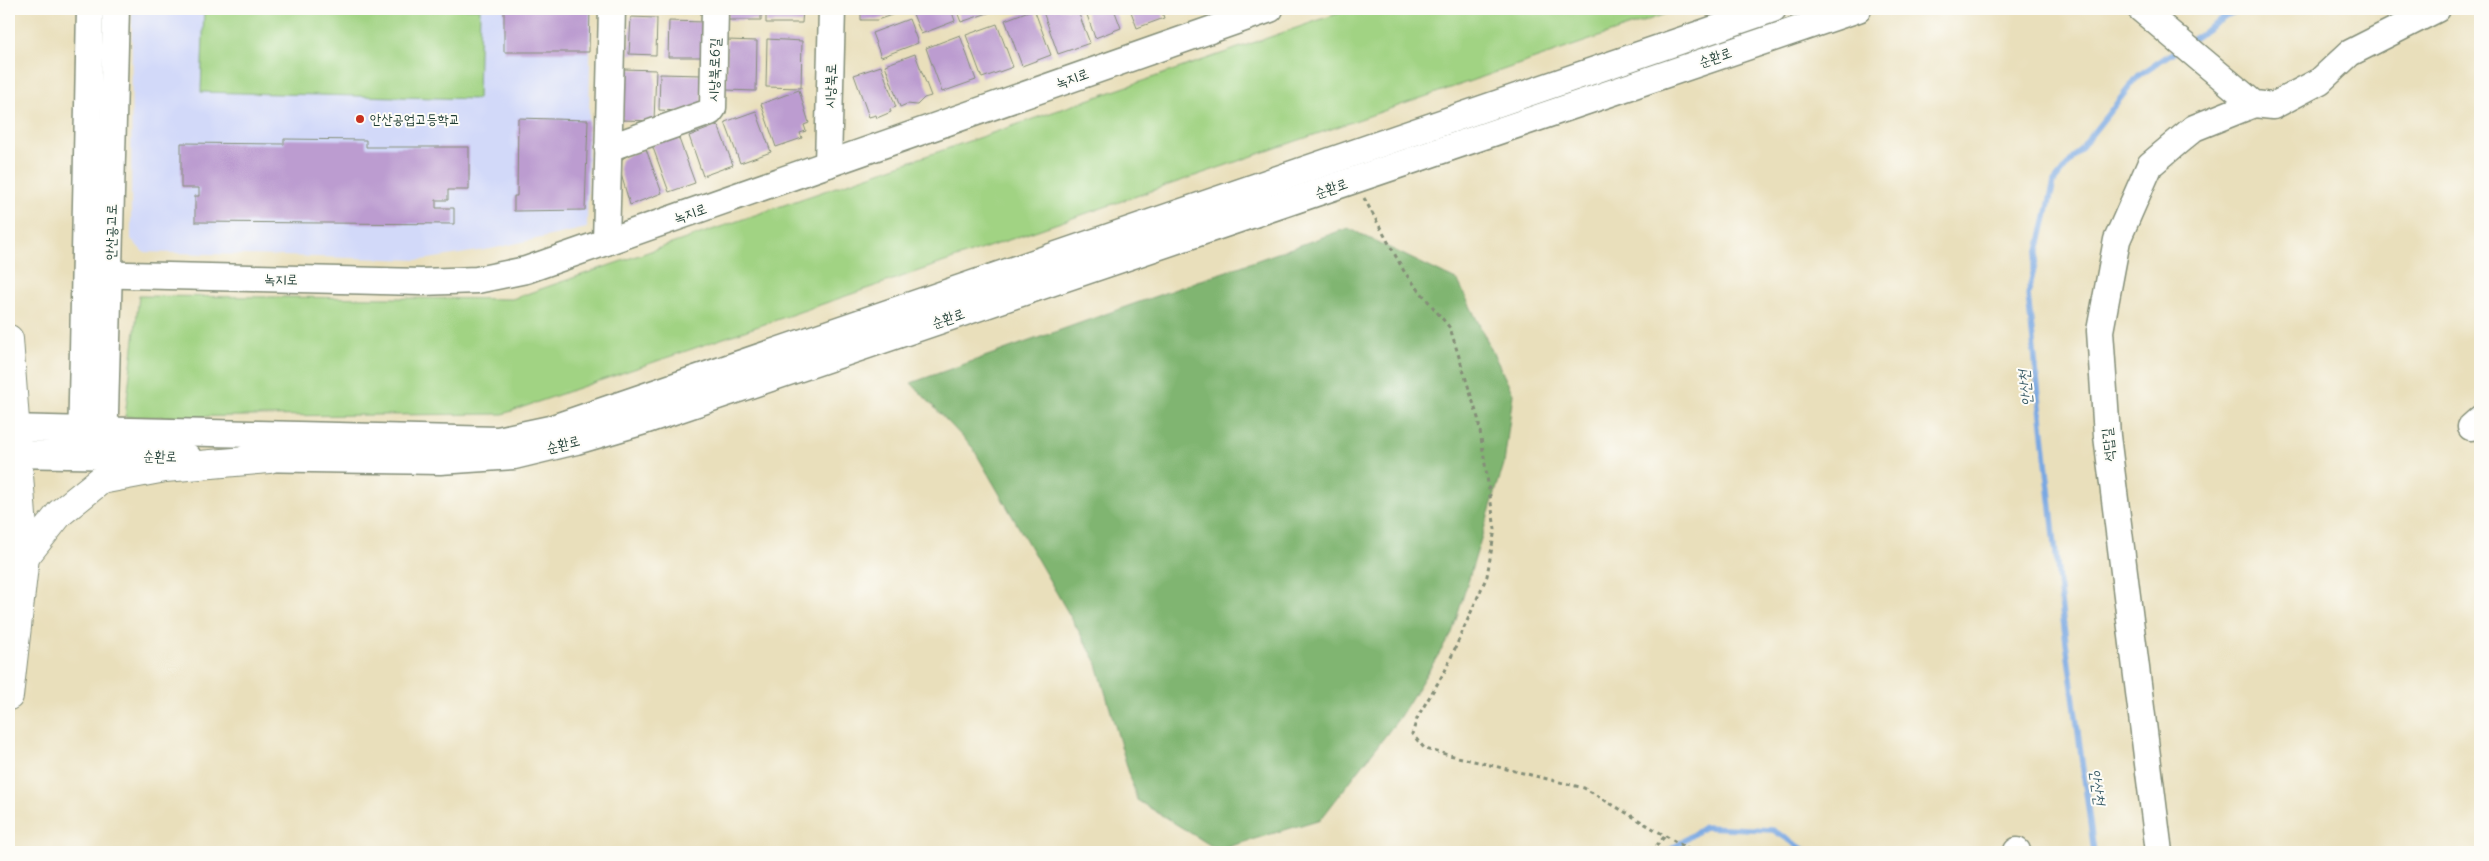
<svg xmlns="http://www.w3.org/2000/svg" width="2489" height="861" viewBox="0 0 2489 861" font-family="Delius,'Poor Story',sans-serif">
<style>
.built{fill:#d2d9f9}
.green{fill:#a1d383;stroke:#60885c}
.forest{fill:#80b571;stroke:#507952}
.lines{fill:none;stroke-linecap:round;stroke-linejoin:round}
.stream{stroke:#79a8e2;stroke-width:5.5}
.building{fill:#bc9cd0}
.minor-casing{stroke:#848e78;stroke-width:29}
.major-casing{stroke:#848e78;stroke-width:30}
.path{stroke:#848e78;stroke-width:3;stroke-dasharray:4 4;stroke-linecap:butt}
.minor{stroke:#fff;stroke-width:26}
.major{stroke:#fff;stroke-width:28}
.poi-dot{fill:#c8321e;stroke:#fdfcf7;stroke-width:2}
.labels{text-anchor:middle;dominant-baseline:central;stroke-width:4;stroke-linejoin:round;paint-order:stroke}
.street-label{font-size:14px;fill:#1f3d34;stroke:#fdfcf7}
.poi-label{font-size:14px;fill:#1f3d34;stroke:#fdfcf7;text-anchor:start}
.water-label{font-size:15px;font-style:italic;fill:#3a5d68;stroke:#fdfcf7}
</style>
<rect width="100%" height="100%" fill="#fdfcf7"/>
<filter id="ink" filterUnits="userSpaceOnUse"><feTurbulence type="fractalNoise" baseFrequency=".02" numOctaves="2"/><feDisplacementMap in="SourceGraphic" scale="10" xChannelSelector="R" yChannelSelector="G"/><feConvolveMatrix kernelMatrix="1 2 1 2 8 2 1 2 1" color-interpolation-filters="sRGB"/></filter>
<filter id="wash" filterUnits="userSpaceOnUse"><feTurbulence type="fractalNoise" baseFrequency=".0096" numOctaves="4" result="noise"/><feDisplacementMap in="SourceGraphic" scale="20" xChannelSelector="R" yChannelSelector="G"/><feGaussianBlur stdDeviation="1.12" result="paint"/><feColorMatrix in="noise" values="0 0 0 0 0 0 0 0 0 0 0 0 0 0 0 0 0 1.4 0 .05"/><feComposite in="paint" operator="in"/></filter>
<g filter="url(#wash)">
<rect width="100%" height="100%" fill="#e9dfbb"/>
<path class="built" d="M132 9H591L587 228 491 249 422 260 143 252 131 239Z"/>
<g class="green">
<path d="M204 9H480L478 99 201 92Z"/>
<path d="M1351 9H1680L503 414 125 417 139 296 512 299Z"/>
</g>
<path class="forest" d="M1348 228 1458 281 1513 394 1504 464 1452 633 1399 718 1321 819 1218 850 1137 800 1096 661 973 448 911 383Z"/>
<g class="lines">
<g class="stream">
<path d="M2190 41 2230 14 2244 9"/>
<path d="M1667 852 1704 827 1773 830 1808 852"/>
<path d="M2094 852 2063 619 2028 295 2054 182 2139 75 2178 49"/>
</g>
</g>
<g id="blocks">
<g class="building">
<path d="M504 9H590L589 52H504Z"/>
<rect x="728" y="9" width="33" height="11"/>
<path d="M766 9H803L802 23H766Z"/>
<path d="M861 9H909L877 20H861Z"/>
<path d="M911 9H951L955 21 921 34Z"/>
<path d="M956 9H990L991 12 961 22Z"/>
<path d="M1034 9 1051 55 1022 66 1005 20Z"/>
<path d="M1042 9H1077L1090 43 1058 54Z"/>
<path d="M1085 9H1114L1121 28 1095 38Z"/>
<path d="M1130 9H1161L1164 18 1137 28Z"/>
<path d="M631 17 657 18 656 55 629 54Z"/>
<path d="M909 19 918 43 881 57 872 33Z"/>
<path d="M669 21 705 22 704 57H668Z"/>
<path d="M997 24 1013 67 982 78 966 35Z"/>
<path d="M960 35 976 80 942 92 926 48Z"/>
<path d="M767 39 802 41 801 88 766 87Z"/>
<path d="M727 40 757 41 756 91 726 90Z"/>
<path d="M915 54 931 96 924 98 917 105 907 104 900 107 885 65Z"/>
<path d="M881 66 896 107 890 109 891 112 877 118 876 115 869 117 854 75Z"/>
<path d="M624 69 656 70 654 121 622 120Z"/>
<path d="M660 74 702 75 701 112 659 110Z"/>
<path d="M799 90 809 123 804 125 806 131 800 133 802 138 776 147 761 104Z"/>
<path d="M756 111 771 152 740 163 725 122Z"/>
<path d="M518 118 588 120 585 210 514 211V196H517Z"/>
<path d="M718 125 733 165 703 176 689 136Z"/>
<path d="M678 136 695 183 669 192 652 145Z"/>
<path d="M284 139 366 140V147H469V190H448V200H436V208H454V224L195 222V196H199V188H181V143L284 144Z"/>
<path d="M646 149 662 193 630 205 619 167 621 160 628 155Z"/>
</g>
</g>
</g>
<g filter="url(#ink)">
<use href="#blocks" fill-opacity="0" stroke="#848e78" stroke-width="1"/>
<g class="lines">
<g class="minor-casing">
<g id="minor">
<path d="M2141 9 2254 104 2273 106 2320 81 2350 53 2437 9"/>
<path d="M608 148 710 112 713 108 715 9"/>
<path d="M828 164 832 9"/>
<path d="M606 242 612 9"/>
<path d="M86 274 421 282 477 280 526 270 1270 9"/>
<path d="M2471 427 2480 419"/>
<path d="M9 428 498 440 550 429 1773 9"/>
<path d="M81 448 90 9"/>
<path d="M104 450 116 9"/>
<path d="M9 454 188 457"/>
<path d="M247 458 440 461 514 456 576 441 644 421 1858 9"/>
<path d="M2017 851V852"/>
<path d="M2159 852 2107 436 2100 331 2117 240 2150 165 2194 128 2254 104"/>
</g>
</g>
<g class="major-casing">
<g id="major">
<path d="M9 339 25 557 9 696"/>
<path d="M25 557 60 513 101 480 165 468 269 459"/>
</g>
</g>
<g class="path">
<path d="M1364 198 1405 273 1450 328 1478 418 1495 529 1487 576 1445 671 1418 716 1412 734 1425 749 1584 788 1693 852"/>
<path d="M1651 852 1665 836"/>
</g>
<use href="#minor" class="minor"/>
<use href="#major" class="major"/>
</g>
</g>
<circle class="poi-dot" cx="360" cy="119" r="5"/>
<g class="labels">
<g class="street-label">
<text transform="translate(1715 57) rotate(-19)">순환로</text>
<text transform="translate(714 70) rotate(-88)">시낭북로6길</text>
<text transform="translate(1072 78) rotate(-19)">녹지로</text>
<text transform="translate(830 86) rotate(-88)">시낭북로</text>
<text transform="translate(1331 188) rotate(-19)">순환로</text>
<text transform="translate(690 213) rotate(-19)">녹지로</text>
<text transform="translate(111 232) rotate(-89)">안산공고로</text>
<text transform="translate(281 279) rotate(1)">녹지로</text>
<text transform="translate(948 318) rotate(-19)">순환로</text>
<text transform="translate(563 444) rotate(-14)">순환로</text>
<text transform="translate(2108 445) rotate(-96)">석답길</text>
<text transform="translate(160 456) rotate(1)">순환로</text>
</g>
<g class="poi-label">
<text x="370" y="119">안산공업고등학교</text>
</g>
<g class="water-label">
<text transform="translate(2025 388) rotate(-96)">안산천</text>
<text transform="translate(2098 787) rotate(82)">안산천</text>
</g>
</g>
<rect width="2489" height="861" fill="none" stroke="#fdfcf7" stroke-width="30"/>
</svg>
